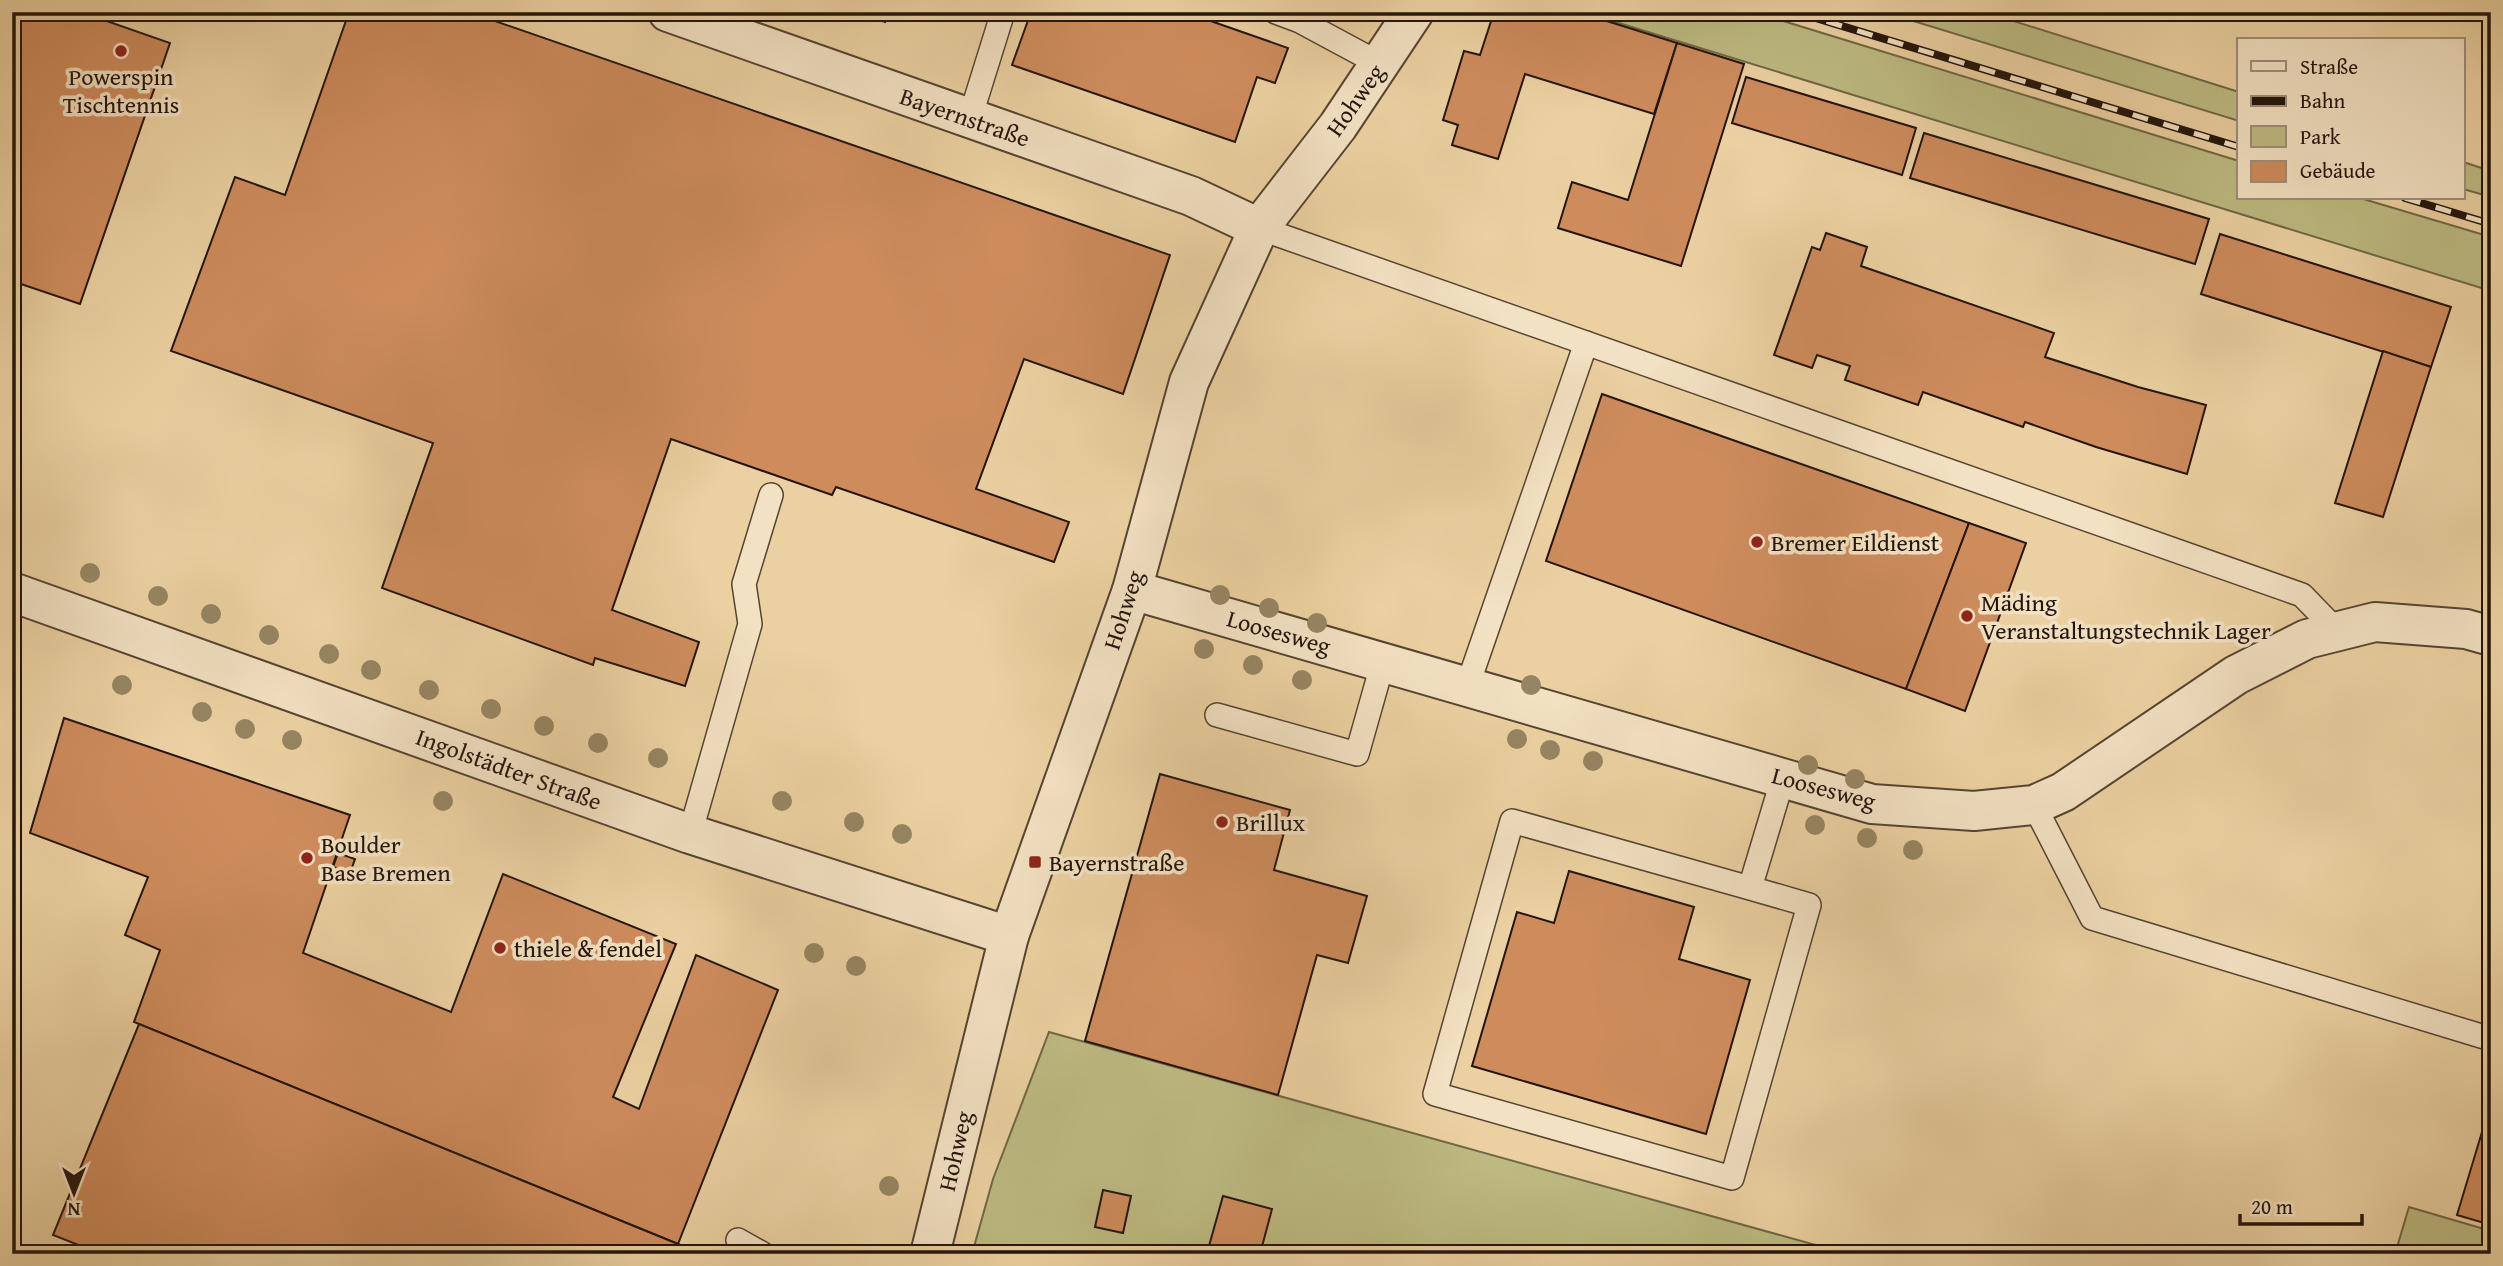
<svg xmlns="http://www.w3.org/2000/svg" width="2503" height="1266" viewBox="0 0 2503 1266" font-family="'Gentium Book Plus',serif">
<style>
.green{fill:#bdba81;stroke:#706846;stroke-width:2}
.building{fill:#ce8c5d;stroke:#23150c;stroke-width:2}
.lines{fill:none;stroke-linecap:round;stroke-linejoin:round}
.service-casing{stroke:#554431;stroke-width:26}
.minor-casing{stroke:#554431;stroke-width:42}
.service{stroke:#f2e1c2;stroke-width:23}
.minor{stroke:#f2e1c2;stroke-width:38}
.rail-casing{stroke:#23150c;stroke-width:8}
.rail{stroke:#f2e1c2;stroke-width:5;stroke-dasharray:16;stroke-linecap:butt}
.tree{fill:#968562}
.poi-dot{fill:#8f2418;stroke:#f2e1c2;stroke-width:2.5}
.labels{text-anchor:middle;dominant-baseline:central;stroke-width:7;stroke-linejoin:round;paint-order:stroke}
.poi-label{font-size:24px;fill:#23150c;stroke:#f2e1c2;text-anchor:start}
.street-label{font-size:24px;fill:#23150c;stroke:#f2e1c2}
</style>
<rect width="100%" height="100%" fill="#ebd1a1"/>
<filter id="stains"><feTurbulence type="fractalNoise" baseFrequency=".00286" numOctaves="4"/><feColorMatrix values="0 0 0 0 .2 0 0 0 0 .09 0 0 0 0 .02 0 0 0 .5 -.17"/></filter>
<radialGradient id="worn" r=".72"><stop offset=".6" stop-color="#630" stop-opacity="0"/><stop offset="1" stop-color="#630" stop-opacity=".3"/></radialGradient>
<g class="green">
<path d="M1583 12H1754L2239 161V198H2360L2491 237V291Z"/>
<path d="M1884 12H1985L2239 92V121Z"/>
<path d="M2463 162 2491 171V197L2463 189Z"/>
<path d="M1049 1032 1848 1254H972L993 1179Z"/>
<path d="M2409 1207 2491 1231V1254H2395Z"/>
</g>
<g class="building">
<path d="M12 12H81L170 43 80 304 12 281Z"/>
<path d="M349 12H469L1170 255 1123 394 1024 359 976 489 1069 522 1054 562 836 487 832 495 671 439 612 610 699 642 685 686 595 658 593 665 382 588 433 443 171 351 235 177 285 195Z"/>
<path d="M858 12H889L885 22Z"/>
<path d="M1031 12H1185L1288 48 1275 83 1257 77 1235 142 1012 65Z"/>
<path d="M1494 12H1578L1677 43 1654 114 1525 74 1498 159 1452 145 1458 125 1443 120 1464 51 1480 55Z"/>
<path d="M1677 43 1744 64 1681 266 1558 228 1572 182 1628 200Z"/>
<path d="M1746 77 1916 128 1902 175 1732 123Z"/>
<path d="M1924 133 2209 219 2195 264 1910 178Z"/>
<path d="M1826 233 1867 247 1861 266 2054 333 2045 357 2138 387 2206 405 2187 474 2096 447 2025 422 2023 427 1923 392 1918 405 1845 380 1850 366 1817 355 1812 368 1774 355 1812 247 1820 250Z"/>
<path d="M2220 234 2451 307 2431 367 2201 294Z"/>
<path d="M2383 351 2431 367 2383 517 2335 503Z"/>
<path d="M1602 394 1969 523 1906 689 1546 561Z"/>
<path d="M1969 523 2026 543 1965 711 1906 689Z"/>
<path d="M64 718 350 815 303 953 451 1012 503 874 676 944 613 1097 639 1109 696 955 778 990 678 1244 134 1022 160 950 125 935 148 877 30 833Z"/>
<path d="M1160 774 1290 810 1274 870 1367 896 1348 963 1317 955 1278 1095 1085 1041Z"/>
<path d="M338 853 355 859 350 873 333 867Z"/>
<path d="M1569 871 1694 907 1679 959 1750 980 1706 1134 1472 1066 1517 912 1554 923Z"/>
<path d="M139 1024 678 1244 702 1254H101L53 1235Z"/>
<path d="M2491 1102V1225L2457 1215Z"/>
<path d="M1103 1190 1131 1196 1123 1233 1095 1227Z"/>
<path d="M1223 1196 1272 1209 1260 1254H1240L1209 1246Z"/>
</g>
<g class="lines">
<g class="service-casing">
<g id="service">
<path d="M1276 12 1300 21 1380 64"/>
<path d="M970 118 1003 12"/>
<path d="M1259 228 2302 595 2337 631"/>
<path d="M1467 687 1586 343"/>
<path d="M1217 715 1357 754 1383 662"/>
<path d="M2034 805 2092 918 2491 1039"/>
<path d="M690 834 750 624 744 584 771 495"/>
<path d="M1750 888 1512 821 1435 1094 1732 1178 1809 905 1750 888 1783 778"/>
<path d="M738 1240 763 1254"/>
</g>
</g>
<g class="minor-casing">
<g id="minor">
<path d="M668 12 1191 196 1259 228"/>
<path d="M1132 590 1872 804 1974 811 2034 805 2063 792 2236 675 2307 639 2375 622 2466 629 2491 636"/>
<path d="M12 592 690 834 1009 936"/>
<path d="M930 1254 1009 936 1132 590 1189 382 1259 228 1338 126 1414 12"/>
</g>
</g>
<use href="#service" class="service"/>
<use href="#minor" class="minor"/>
<g class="rail-casing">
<g id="rail">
<path d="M1796 12 2239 147"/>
<path d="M2405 198 2491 224"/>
</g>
</g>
<use href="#rail" class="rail"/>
</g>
<g class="tree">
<circle cx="90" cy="573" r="10"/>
<circle cx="1220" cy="595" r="10"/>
<circle cx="158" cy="596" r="10"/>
<circle cx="1269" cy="608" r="10"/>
<circle cx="211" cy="614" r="10"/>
<circle cx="1317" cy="623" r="10"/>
<circle cx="269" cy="635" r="10"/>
<circle cx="1204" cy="649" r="10"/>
<circle cx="329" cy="654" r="10"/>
<circle cx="1253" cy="665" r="10"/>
<circle cx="371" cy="670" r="10"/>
<circle cx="1302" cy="680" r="10"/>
<circle cx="122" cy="685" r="10"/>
<circle cx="1531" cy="685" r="10"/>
<circle cx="429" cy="690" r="10"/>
<circle cx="491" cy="709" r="10"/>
<circle cx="202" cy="712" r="10"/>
<circle cx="544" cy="726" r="10"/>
<circle cx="245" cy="729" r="10"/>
<circle cx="1517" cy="739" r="10"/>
<circle cx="292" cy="740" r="10"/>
<circle cx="598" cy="743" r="10"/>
<circle cx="1550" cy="750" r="10"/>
<circle cx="658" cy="758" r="10"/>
<circle cx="1593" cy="761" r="10"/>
<circle cx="1808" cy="765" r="10"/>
<circle cx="1855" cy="779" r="10"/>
<circle cx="443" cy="801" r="10"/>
<circle cx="782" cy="801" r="10"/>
<circle cx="854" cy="822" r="10"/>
<circle cx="1815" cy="825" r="10"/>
<circle cx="902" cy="834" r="10"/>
<circle cx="1867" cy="838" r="10"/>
<circle cx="1913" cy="850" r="10"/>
<circle cx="814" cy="953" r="10"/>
<circle cx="856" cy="966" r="10"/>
<circle cx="889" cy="1186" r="10"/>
</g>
<g class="poi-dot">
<circle cx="121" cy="51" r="7"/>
<circle cx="1757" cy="542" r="7"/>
<circle cx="1967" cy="616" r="7"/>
<circle cx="1222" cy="822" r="7"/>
<circle cx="307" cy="858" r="7"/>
<rect x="1028" y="855" width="14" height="14" rx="3.5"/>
<circle cx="500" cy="948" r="7"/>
</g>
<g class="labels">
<g class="poi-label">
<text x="121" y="76" text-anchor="middle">Powerspin<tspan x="121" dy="28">Tischtennis</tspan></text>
<text x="1771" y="542">Bremer Eildienst</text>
<text x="1981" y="602">Mäding<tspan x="1981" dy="28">Veranstaltungstechnik Lager</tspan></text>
<text x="1236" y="822">Brillux</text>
<text x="321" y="844">Boulder<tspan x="321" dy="28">Base Bremen</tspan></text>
<text x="1049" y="862">Bayernstraße</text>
<text x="514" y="948">thiele &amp; fendel</text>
</g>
<g class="street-label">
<text transform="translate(1355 100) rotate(-55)">Hohweg</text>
<text transform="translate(965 117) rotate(19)">Bayernstraße</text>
<text transform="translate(1123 610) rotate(-72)">Hohweg</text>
<text transform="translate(1279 632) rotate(16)">Loosesweg</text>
<text transform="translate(509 769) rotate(20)">Ingolstädter Straße</text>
<text transform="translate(1824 788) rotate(15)">Loosesweg</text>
<text transform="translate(955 1151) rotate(-77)">Hohweg</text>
</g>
</g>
<rect width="2503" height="1266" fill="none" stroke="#ebd1a1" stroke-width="42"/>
<rect x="14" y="14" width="2475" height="1238" fill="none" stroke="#23150c" stroke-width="3.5"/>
<rect x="21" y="21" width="2461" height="1224" fill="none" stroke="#23150c" stroke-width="2"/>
<rect x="2237" y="38" width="228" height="161" fill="#f2e1c2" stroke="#9f8f79" stroke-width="2"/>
<rect x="2251" y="61" width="35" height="10" fill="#f2e1c2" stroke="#9f8f79" stroke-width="2"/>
<text x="2300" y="74" font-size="21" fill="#23150c">Straße</text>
<rect x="2251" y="96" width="35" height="10" fill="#23150c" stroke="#9f8f79" stroke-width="2"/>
<text x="2300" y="108" font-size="21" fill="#23150c">Bahn</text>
<rect x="2251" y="126" width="35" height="21" fill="#bdba81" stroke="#9f8f79" stroke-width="2"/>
<text x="2300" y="144" font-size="21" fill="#23150c">Park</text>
<rect x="2251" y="161" width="35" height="21" fill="#ce8c5d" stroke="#9f8f79" stroke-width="2"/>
<text x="2300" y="178" font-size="21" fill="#23150c">Gebäude</text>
<g transform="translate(74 1193) rotate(180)" stroke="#f2e1c2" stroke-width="5" paint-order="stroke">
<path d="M0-5L12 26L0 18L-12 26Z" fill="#23150c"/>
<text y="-10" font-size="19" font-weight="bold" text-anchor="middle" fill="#23150c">N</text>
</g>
<path d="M2240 1214v10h122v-10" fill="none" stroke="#23150c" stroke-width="3.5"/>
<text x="2251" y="1214" font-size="21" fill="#23150c" stroke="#f2e1c2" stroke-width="5" paint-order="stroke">20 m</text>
<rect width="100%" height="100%" filter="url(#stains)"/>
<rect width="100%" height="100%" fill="url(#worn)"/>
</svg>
